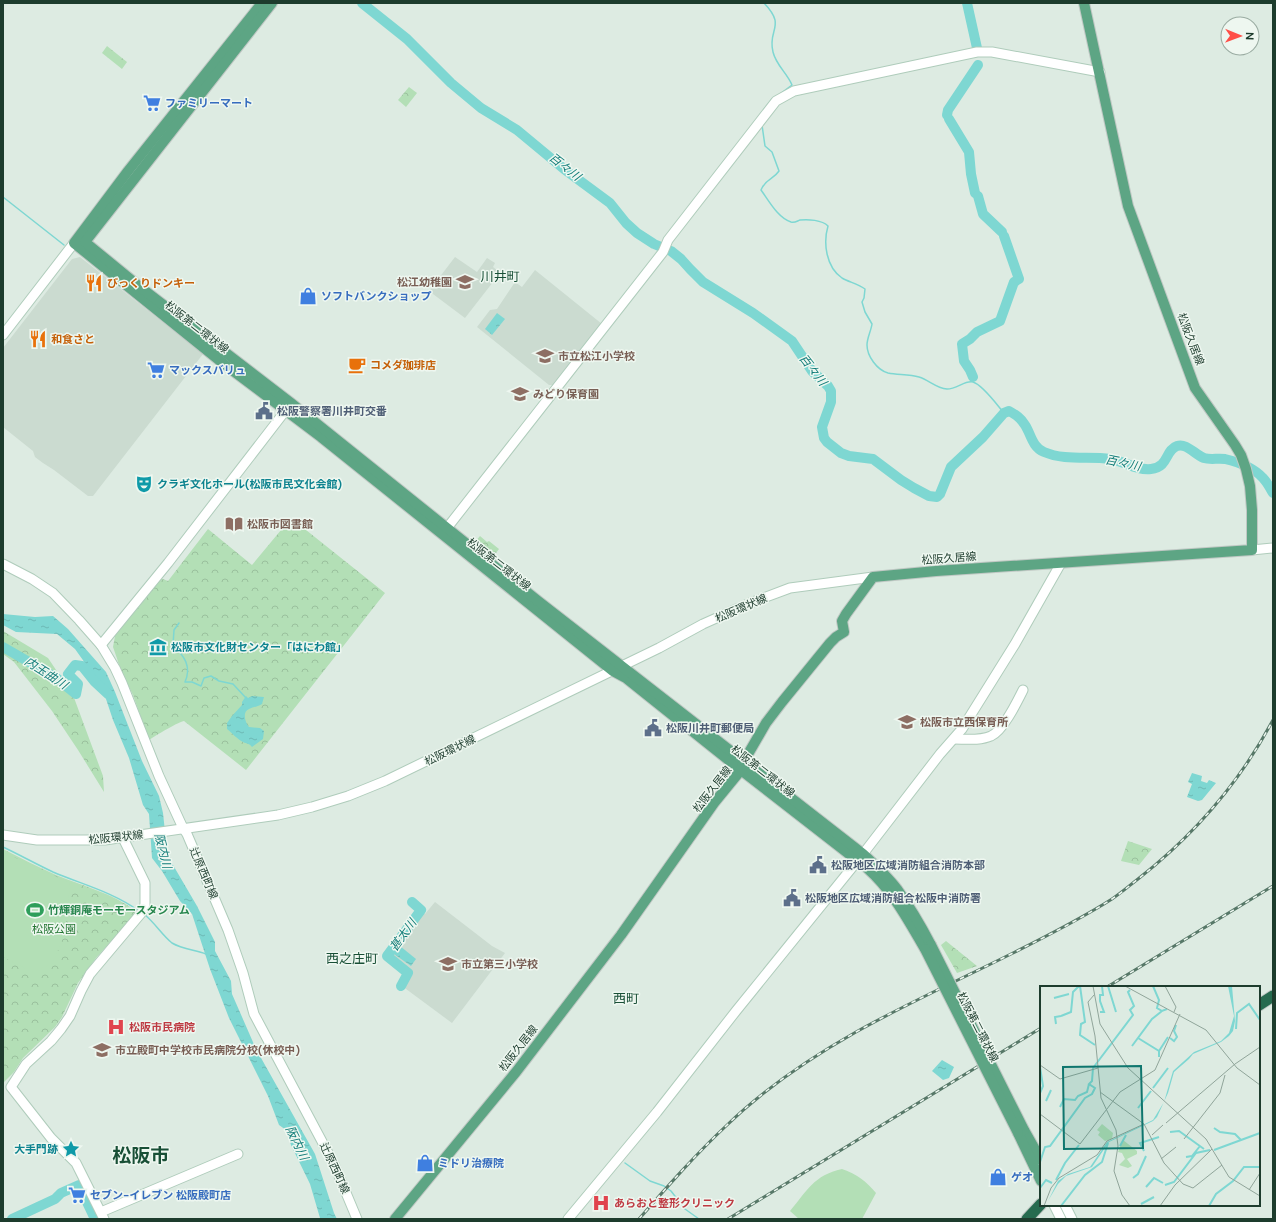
<svg xmlns="http://www.w3.org/2000/svg" width="1276" height="1222" viewBox="0 0 1276 1222" font-family="'DM Sans','Noto Sans JP',sans-serif">
<style>
.built{fill:#cbdbd0}
.forest{fill:url(#forest-crowns)}
.garden{fill:#b3dfb6}
.water{fill:url(#water-ripples)}
.lines{fill:none;stroke-linecap:round;stroke-linejoin:round}
.stream{stroke:#7ed7d2;stroke-width:1.5}
.river{stroke:#7ed7d2;stroke-width:10}
.secondary-casing{stroke:#afccbb;stroke-width:11}
.primary-casing{stroke:#c0c8c4;stroke-width:12}
.highway-casing{stroke:#c0c8c4;stroke-width:13}
.secondary{stroke:#fff;stroke-width:9}
.primary{stroke:#5da584;stroke-width:10}
.highway{stroke:#266b4f;stroke-width:11}
.rail-casing{stroke:#577868;stroke-width:3}
.rail{stroke:#eef7f0;stroke-width:1.5;stroke-dasharray:4.5;stroke-linecap:butt}
.primary-bridge-casing{stroke:#c0c8c4;stroke-width:12;stroke-linecap:butt}
.primary-bridge{stroke:#5da584;stroke-width:10}
.labels{text-anchor:middle;dominant-baseline:central;stroke-width:3;stroke-linejoin:round;paint-order:stroke}
.shop-label{font-size:11px;font-weight:bold;fill:#366cbe;stroke:#eef7f0;text-anchor:start}
.education-label{font-size:11px;font-weight:bold;fill:#785e54;stroke:#eef7f0;text-anchor:start}
.food-label{font-size:11px;font-weight:bold;fill:#c56008;stroke:#eef7f0;text-anchor:start}
.street-label{font-size:11px;fill:#1d3c2d;stroke:#eef7f0}
.service-label{font-size:11px;font-weight:bold;fill:#4e5e75;stroke:#eef7f0;text-anchor:start}
.culture-label{font-size:11px;font-weight:bold;fill:#0d838f;stroke:#eef7f0;text-anchor:start}
.leisure-label{font-size:11px;font-weight:bold;fill:#27864d;stroke:#eef7f0;text-anchor:start}
.park-label{font-size:11px;fill:#247633;stroke:#eef7f0}
.health-label{font-size:11px;font-weight:bold;fill:#be3a42;stroke:#eef7f0;text-anchor:start}
.water-label{font-size:12px;font-style:italic;fill:#127d79;stroke:#eef7f0}
.quarter-label{font-size:13px;fill:#184f36;stroke:#eef7f0}
.town-label{font-size:19px;font-weight:bold;fill:#184f36;stroke:#eef7f0}
.inset-river{fill:none;stroke:#7ed7d2;stroke-width:2}
.inset-road{fill:none;stroke:#90a59a;stroke-width:1}
.view{fill:#0f766e;fill-opacity:0.15;stroke:#0f766e;stroke-width:2}
.inset-edge{fill:none;stroke:#1d3c2d;stroke-width:2}
</style>
<defs>
<pattern id="forest-crowns" width="20" height="18" patternUnits="userSpaceOnUse"><rect width="20" height="18" fill="#b3dfb6"/><path d="M2 6a3 3 0 1 1 6 0M12 15a3 3 0 1 1 6 0" fill="none" stroke="#9ac09d"/></pattern>
<pattern id="water-ripples" width="26" height="14" patternUnits="userSpaceOnUse"><rect width="26" height="14" fill="#7ed7d2"/><path d="M2 4q2-2 4 0t4 0M15 11q2-2 4 0t4 0" fill="none" stroke="#6cb9b5"/></pattern>
</defs>
<rect width="100%" height="100%" fill="#ddebe2"/>
<g class="built">
<path d="M80 257 203 354 93 496H88L54 470 43 463 35 457 33 451 3 427V348L72 259Z"/>
<path d="M455 257 477 272 487 258 495 263 493 267 500 273 465 318 429 291Z"/>
<path d="M535 270 602 324 555 385H549L477 327 490 310 497 309 515 282 522 287Z"/>
<path d="M435 902 492 946 505 953 452 1023 402 986 410 973 389 956 421 911 425 914Z"/>
</g>
<g class="forest">
<path d="M107 46 127 62 122 69 102 53Z"/>
<path d="M409 87 417 93 406 107 398 100Z"/>
<path d="M291 518 385 593 246 770 184 721C180 721 155 736 149 740L133 695 122 673 113 647 115 636 117 632 160 578 168 581 208 529 252 565Z"/>
<path d="M480 536 487 542 489 541 499 549 493 557 491 556 474 543Z"/>
<path d="M3 631 48 658 73 695 103 776 104 792 78 750 52 711 14 662 3 654Z"/>
<path d="M1128 841 1152 849 1139 865 1121 861Z"/>
<path d="M3 849C21 858 38 867 56 875 83 886 112 893 136 911L131 919 96 958 78 983 62 1017 55 1027 23 1058 14 1072 4 1082Z"/>
<path d="M946 941 977 966 957 973 941 945Z"/>
</g>
<g class="garden">
<path d="M3 852 70 883 67 918 62 941 52 964 32 972 3 957Z"/>
<path d="M842 1169C857 1174 866 1181 876 1193L862 1219H799L790 1211C807 1191 814 1175 842 1169Z"/>
</g>
<g class="water">
<path d="M497 313 505 319 492 335 485 329Z"/>
<path d="M3 614 35 617 53 616 68 629 106 672 115 692 142 761 159 796 163 813 167 850 173 865 197 906 215 942V951L231 981 232 994 256 1049 315 1154 334 1213 337 1219 320 1218 310 1184 291 1145 286 1130 279 1125 268 1096 229 1018 210 969 192 914 180 901 162 871 152 858 149 814 143 805 129 758 113 720 105 696 95 677 75 649 57 634 16 632 3 625Z"/>
<path d="M246 696 248 698 252 696 264 697 262 704C257 707 253 707 249 709 242 712 245 722 249 727L260 728 264 731 263 739 252 747C249 743 247 744 243 742 237 739 232 733 227 729V723L232 716 242 705V702Z"/>
<path d="M1192 773 1202 776 1201 781 1207 783 1209 780 1216 783 1202 800 1198 801 1187 797 1192 784 1188 782Z"/>
<path d="M400 946 416 959 411 966 394 954Z"/>
<path d="M942 1060 954 1067 949 1078 943 1080 932 1071Z"/>
</g>
<g class="lines">
<g class="stream">
<path d="M764 3C787 27 767 29 773 52 776 65 787 73 792 85L780 94"/>
<path d="M760 115 772 99"/>
<path d="M762 125 765 146 772 152 779 171C773 180 766 178 761 190 769 201 778 218 791 222 795 223 797 221 800 220 808 219 822 220 828 226 823 243 826 267 842 278 849 282 858 284 865 289L864 298 862 302 865 312 872 324C871 331 867 338 867 345 867 356 877 370 888 373 898 375 909 374 919 377 929 380 936 388 947 389 957 389 965 380 973 382 983 385 997 405 1004 413"/>
<path d="M3 197 64 245"/>
<path d="M179 623 174 630 173 645C184 656 192 666 185 682H192L201 686 204 678 211 676 219 681 233 684 246 698"/>
<path d="M3 847C20 855 36 864 53 872 81 884 113 892 139 911"/>
<path d="M145 915C155 923 162 935 172 943 182 949 195 950 206 954"/>
<path d="M625 1163 650 1181 664 1186 671 1191 685 1209 699 1219"/>
</g>
<g class="river">
<path d="M362 3 407 39 451 83 481 108 517 130 564 169 610 203 626 223 637 233 654 244 671 251 681 259 690 269 703 282 753 313 792 341 812 371 828 386 831 391V402L822 427 824 438 827 442 841 453 849 456 873 459 901 480 914 488 929 496 937 497 940 494 951 467 983 437 1004 413 1009 411C1016 415 1021 418 1025 425 1031 434 1032 447 1044 452 1065 461 1089 456 1110 459 1124 461 1137 471 1151 469 1169 467 1165 450 1177 446 1187 443 1194 454 1204 458 1210 460 1218 458 1225 459 1238 462 1254 468 1263 478 1267 482 1270 488 1273 493"/>
<path d="M967 3 977 48"/>
<path d="M947 115 948 110 978 65"/>
<path d="M949 119 969 152 971 174 975 193"/>
<path d="M978 196 983 214 1002 232"/>
<path d="M1004 236 1019 279"/>
<path d="M973 377 970 370 964 361 962 344 970 339 977 332 1000 321 1014 282 1016 281"/>
<path d="M3 647 55 677 76 694 78 684 68 674 75 665 82 666 94 681 108 694"/>
<path d="M401 986 408 973 387 956 421 910 412 902"/>
<path d="M12 1219 55 1199 61 1193 79 1185 95 1219"/>
</g>
<g class="secondary-casing">
<g id="secondary">
<path d="M3 335 74 243 80 242"/>
<path d="M447 528 663 252 668 240 776 101 794 91 977 52H992L1100 72"/>
<path d="M1252 550 1273 548"/>
<path d="M3 564 32 579 53 593 79 620 101 645 115 668 122 683 159 776 183 828 187 834 228 930 243 973 254 1014 334 1164 357 1219"/>
<path d="M101 645 168 563 289 406"/>
<path d="M954 739C965 739 980 741 991 736 1003 731 1017 702 1023 690"/>
<path d="M3 835 37 840H105L278 815 312 807 348 796 385 781 659 648 703 624 750 603 790 588 873 577"/>
<path d="M1054 1205 1061 1219"/>
<path d="M1065 1205 1072 1219"/>
<path d="M101 1212 238 1154"/>
<path d="M104 1219 76 1163 51 1138 11 1087 26 1064 51 1041 61 1029 70 1016 81 991 90 974 143 911 145 904V883L122 836"/>
<path d="M568 1219 657 1112 736 1011 863 854 940 754 962 729 1015 644 1061 563"/>
</g>
</g>
<g class="primary-casing">
<g id="primary">
<path d="M262 3 128 171 74 243 224 364 321 437 613 671 626 678 741 770 867 868C893 891 908 920 925 949"/>
<path d="M272 3 85 242 140 287 291 403 538 601 863 854C875 865 887 876 897 889 910 907 921 926 931 945"/>
<path d="M1024 1130 1041 1160"/>
<path d="M1018 1133 1041 1181"/>
<path d="M395 1219 516 1072 621 935 714 803 741 770 744 761 766 723 782 702 830 643 836 637 844 632 842 621 846 614 873 577 936 571 1252 550V510L1250 486 1246 469 1241 455 1235 445 1195 388 1128 206 1084 3"/>
</g>
</g>
<g class="highway-casing">
<g id="highway">
<path d="M1259 1005 1273 996"/>
<path d="M1027 1219 1041 1204"/>
</g>
</g>
<use href="#secondary" class="secondary"/>
<use href="#primary" class="primary"/>
<use href="#highway" class="highway"/>
<g class="rail-casing">
<g id="rail">
<path d="M1107 987 1273 886"/>
<path d="M639 1219C667 1187 695 1155 726 1126 764 1089 810 1058 856 1032 906 1004 959 980 1011 954 1045 937 1079 920 1112 899 1121 893 1129 886 1138 879 1193 836 1240 782 1273 720"/>
<path d="M728 1219 1041 1028"/>
</g>
</g>
<use href="#rail" class="rail"/>
<g class="primary-bridge-casing">
<g id="primary-bridge">
<path d="M931 945 1024 1130"/>
<path d="M925 949 1018 1133"/>
</g>
</g>
<use href="#primary-bridge" class="primary-bridge"/>
</g>
<defs>
<g id="supermarket-bare" transform="scale(1.38)"><path d="M-6-5.5h2.5l.6 2H6L4.5 2H-2.5L-4.4-4H-6ZM-1.5 3.2a1.3 1.3 0 1 0 .1 0ZM3 3.2a1.3 1.3 0 1 0 .1 0Z" fill="#3f7fe0" stroke="#eef7f0" stroke-width="2.5" paint-order="stroke"/></g>
<g id="school-bare" transform="scale(1.38)"><path d="M0-5L7-2L0 1L-7-2ZM-4 1L0 2.5L4 1V4Q0 6-4 4Z" fill="#8d6e63" stroke="#eef7f0" stroke-width="2.5" paint-order="stroke"/></g>
<g id="restaurant-bare" transform="scale(1.38)"><path d="M-5-6h1v4h1v-4h1v4h1v-4h1v5L-1.5 .5V6h-2V.5L-5-1ZM5-6V6H3V1.5H1.5Q1.5-4 5-6Z" fill="#e8710a" stroke="#eef7f0" stroke-width="2.5" paint-order="stroke"/></g>
<g id="shop-bare" transform="scale(1.38)"><path d="M-5-2.5h2.3a2.7 3.5 0 0 1 5.4 0H5L5.5 6h-11ZM-1.5-2.5h3a1.5 2.3 0 0 0-3 0Z" fill="#3f7fe0" stroke="#eef7f0" stroke-width="2.5" paint-order="stroke"/></g>
<g id="cafe-bare" transform="scale(1.38)"><path d="M-5.5-4.5H6V0H3Q3 3.5 0 3.5H-2.5Q-5.5 3.5-5.5 0ZM3-3.2v2h1.7v-2ZM-6 4.5H4V6H-6Z" fill="#e8710a" stroke="#eef7f0" stroke-width="2.5" paint-order="stroke"/></g>
<g id="civic-bare" transform="scale(1.38)"><path d="M-.6-6.5H3V-4.5H.6V-3L4-1V1h2V6H-6V1h2V-1L-.6-3ZM-1.2 2.5V6h2.4V2.5Z" fill="#5c6f8a" stroke="#eef7f0" stroke-width="2.5" paint-order="stroke"/></g>
<g id="theatre-bare" transform="scale(1.38)"><path d="M-5-5.5Q0-4 5-5.5V0Q5 5 0 6Q-5 5-5 0ZM-3.3-2.5H-1v1.5H-3.3ZM1-2.5H3.3v1.5H1ZM-2.8 1Q0 5.5 2.8 1Z" fill="#0f9aa8" stroke="#eef7f0" stroke-width="2.5" paint-order="stroke"/></g>
<g id="library-bare" transform="scale(1.38)"><path d="M-6-4Q-3-5.5-.7-3.5V5Q-3 3-6 4ZM6-4Q3-5.5 .7-3.5V5Q3 3 6 4Z" fill="#8d6e63" stroke="#eef7f0" stroke-width="2.5" paint-order="stroke"/></g>
<g id="museum-bare" transform="scale(1.38)"><path d="M0-6L6-3V-2H-6V-3ZM-5-1h2V3h-2ZM-1-1h2V3h-2ZM3-1h2V3H3ZM-6 4H6V6H-6Z" fill="#0f9aa8" stroke="#eef7f0" stroke-width="2.5" paint-order="stroke"/></g>
<g id="stadium-bare" transform="scale(1.38)"><path d="M0-5a6.5 5 0 1 0 0 10a6.5 5 0 1 0 0-10ZM-3.5-1.8h7v3.6h-7Z" fill="#2e9e5b" stroke="#eef7f0" stroke-width="2.5" paint-order="stroke"/></g>
<g id="hospital-bare" transform="scale(1.38)"><path d="M-5-5h3v3.5h4V-5h3V5h-3V1.5h-4V5h-3Z" fill="#e0444e" stroke="#eef7f0" stroke-width="2.5" paint-order="stroke"/></g>
<g id="sight-bare" transform="scale(1.38)"><path d="M0-6L1.8-2.2L6-1.7L2.9 1.2L3.7 5.4L0 3.3L-3.7 5.4L-2.9 1.2L-6-1.7L-1.8-2.2Z" fill="#0f9aa8" stroke="#eef7f0" stroke-width="2.5" paint-order="stroke"/></g>
</defs>
<g fill-rule="evenodd">
<use href="#supermarket-bare" x="152" y="103"/>
<use href="#school-bare" x="465" y="282"/>
<use href="#restaurant-bare" x="94" y="283"/>
<use href="#shop-bare" x="308" y="296"/>
<use href="#restaurant-bare" x="38" y="339"/>
<use href="#school-bare" x="545" y="356"/>
<use href="#cafe-bare" x="357" y="365"/>
<use href="#supermarket-bare" x="156" y="370"/>
<use href="#school-bare" x="520" y="394"/>
<use href="#civic-bare" x="264" y="411"/>
<use href="#theatre-bare" x="144" y="484"/>
<use href="#library-bare" x="234" y="524"/>
<use href="#museum-bare" x="158" y="647"/>
<use href="#school-bare" x="907" y="722"/>
<use href="#civic-bare" x="653" y="728"/>
<use href="#civic-bare" x="818" y="865"/>
<use href="#civic-bare" x="792" y="898"/>
<use href="#stadium-bare" x="35" y="910"/>
<use href="#school-bare" x="448" y="964"/>
<use href="#hospital-bare" x="116" y="1027"/>
<use href="#school-bare" x="102" y="1050"/>
<use href="#sight-bare" x="71" y="1149"/>
<use href="#shop-bare" x="425" y="1163"/>
<use href="#shop-bare" x="998" y="1177"/>
<use href="#supermarket-bare" x="77" y="1195"/>
<use href="#hospital-bare" x="601" y="1203"/>
</g>
<g class="labels">
<g class="shop-label">
<text x="165" y="103">ファミリーマート</text>
<text x="321" y="296">ソフトバンクショップ</text>
<text x="169" y="370">マックスバリュ</text>
<text x="438" y="1163">ミドリ治療院</text>
<text x="1011" y="1177">ゲオ</text>
<text x="90" y="1195">セブン-イレブン 松阪殿町店</text>
</g>
<g class="education-label">
<text x="452" y="282" text-anchor="end">松江幼稚園</text>
<text x="558" y="356">市立松江小学校</text>
<text x="533" y="394">みどり保育園</text>
<text x="247" y="524">松阪市図書館</text>
<text x="920" y="722">松阪市立西保育所</text>
<text x="461" y="964">市立第三小学校</text>
<text x="115" y="1050">市立殿町中学校市民病院分校(休校中)</text>
</g>
<g class="food-label">
<text x="107" y="283">びっくりドンキー</text>
<text x="51" y="339">和食さと</text>
<text x="370" y="365">コメダ珈琲店</text>
</g>
<g class="street-label">
<text transform="translate(197 327) rotate(38)">松阪第二環状線</text>
<text transform="translate(1191 339) rotate(69)">松阪久居線</text>
<text transform="translate(949 558) rotate(-4)">松阪久居線</text>
<text transform="translate(499 564) rotate(38)">松阪第二環状線</text>
<text transform="translate(741 608) rotate(-23)">松阪環状線</text>
<text transform="translate(450 750) rotate(-26)">松阪環状線</text>
<text transform="translate(763 771) rotate(38)">松阪第二環状線</text>
<text transform="translate(712 789) rotate(-52)">松阪久居線</text>
<text transform="translate(116 837) rotate(-6)">松阪環状線</text>
<text transform="translate(204 873) rotate(67)">辻原西町線</text>
<text transform="translate(978 1027) rotate(63)">松阪第二環状線</text>
<text transform="translate(518 1048) rotate(-52)">松阪久居線</text>
<text transform="translate(335 1168) rotate(65)">辻原西町線</text>
</g>
<g class="service-label">
<text x="277" y="411">松阪警察署川井町交番</text>
<text x="666" y="728">松阪川井町郵便局</text>
<text x="831" y="865">松阪地区広域消防組合消防本部</text>
<text x="805" y="898">松阪地区広域消防組合松阪中消防署</text>
</g>
<g class="culture-label">
<text x="157" y="484">クラギ文化ホール(松阪市民文化会館)</text>
<text x="171" y="647">松阪市文化財センター「はにわ館」</text>
<text x="58" y="1149" text-anchor="end">大手門跡</text>
</g>
<g class="leisure-label">
<text x="48" y="910">竹輝銅庵モーモースタジアム</text>
</g>
<g class="park-label">
<text x="54" y="929">松阪公園</text>
</g>
<g class="health-label">
<text x="129" y="1027">松阪市民病院</text>
<text x="614" y="1203">あらおと整形クリニック</text>
</g>
<g class="water-label">
<text transform="translate(565 167) rotate(38)">百々川</text>
<text transform="translate(813 370) rotate(52)">百々川</text>
<text transform="translate(1123 463) rotate(12)">百々川</text>
<text transform="translate(46 673) rotate(33)">内玉曲川</text>
<text transform="translate(163 851) rotate(76)">阪内川</text>
<text transform="translate(403 935) rotate(-54)">甚太川</text>
<text transform="translate(297 1143) rotate(64)">阪内川</text>
</g>
<g class="quarter-label">
<text x="500" y="276">川井町</text>
<text x="352" y="958">西之庄町</text>
<text x="626" y="998">西町</text>
</g>
<g class="town-label">
<text x="141" y="1155">松阪市</text>
</g>
</g>
<g transform="translate(1040 986)">
<rect width="220" height="220" fill="#ddebe2"/>
<path d="M62 138 73 147 72 153 65 155 58 149 60 146 57 144ZM83 154 97 165V168L87 173 92 180 88 182 79 179 85 173 82 167 78 166Z" fill="#b3dfb6"/>
<path d="M188 0H192L195 35 193 45 189 50 181 56 153 68 149 73 134 86 128 107 117 131 113 135 69 156 52 181 26 190 18 198 8 215 18 195 28 188 50 181 67 156 113 134 124 116 133 85 154 66 181 55 189 47 194 30Z" fill="#7ed7d2"/>
<path class="inset-river" d="M40 0 45 36 41 38 40 49 55 59M68 0 76 26M113 0 119 14 117 22 122 25 127 23M14 12 29 8M60 26H64L60 15V9H63L62 0M21 30 31 26 33 6 39 0M16 38 15 31 21 30M196 43 197 27 209 18 220 34M98 52 119 65V71M130 52 134 55 137 51 134 45 136 39M92 60 112 33 122 25M119 65 128 51M0 81 3 100 0 107M0 85V104M113 102 128 82M0 113V147M6 115 11 104M20 121 24 113 35 114 38 110 47 106 49 98M98 122 111 105M174 142 180 146 195 148 201 154M130 146 139 145 164 163M80 160 86 149M174 164 220 147M104 165 100 157 119 151M146 171 152 170 160 160M0 176 5 161 10 160 45 112 52 108 55 102 49 98 52 95 53 82 93 29 90 24 94 20 88 6 90 4M93 192 98 188 106 170M16 194 25 177 39 159M125 199 134 196 156 167 170 164M106 201 114 192 123 197M0 202 6 194 12 197M101 218 114 211M21 220 45 189 62 176 68 157M169 220 176 208 193 195 204 181H220"/>
<path class="inset-road" d="M53 0 60 38 88 82 166 153 172 163 135 199 120 220M85 0 166 44 197 82 220 99M125 0 136 21 134 26M54 9 48 16 55 50 61 112 76 144 78 160 74 185 82 209 90 220M0 79 20 93 58 82M60 106 104 138 124 177 143 198 153 202 182 179M0 128 40 158 80 106 115 84 140 28M126 137 195 78 220 61M112 149 123 139M144 153 180 107 185 89M172 163 189 191 220 210M121 173 136 161M209 204 220 187M4 220 11 202 19 192 57 169 67 155 104 138"/>
<path class="view" d="M101 80 103 162 24 163 23 81Z"/>
<rect width="220" height="220" class="inset-edge"/>
</g>
<rect width="1276" height="1222" fill="none" stroke="#1d3c2d" stroke-width="8"/>
<g transform="translate(1240 36) rotate(91)"><circle r="19" fill="#eef7f0" stroke="#9aaca2"/>
<path d="M0-3L7 15L0 10L-7 15Z" fill="#ff4e47"/>
<text y="-6" font-size="11" font-weight="bold" text-anchor="middle" fill="#1d3c2d">N</text>
</g>
</svg>
